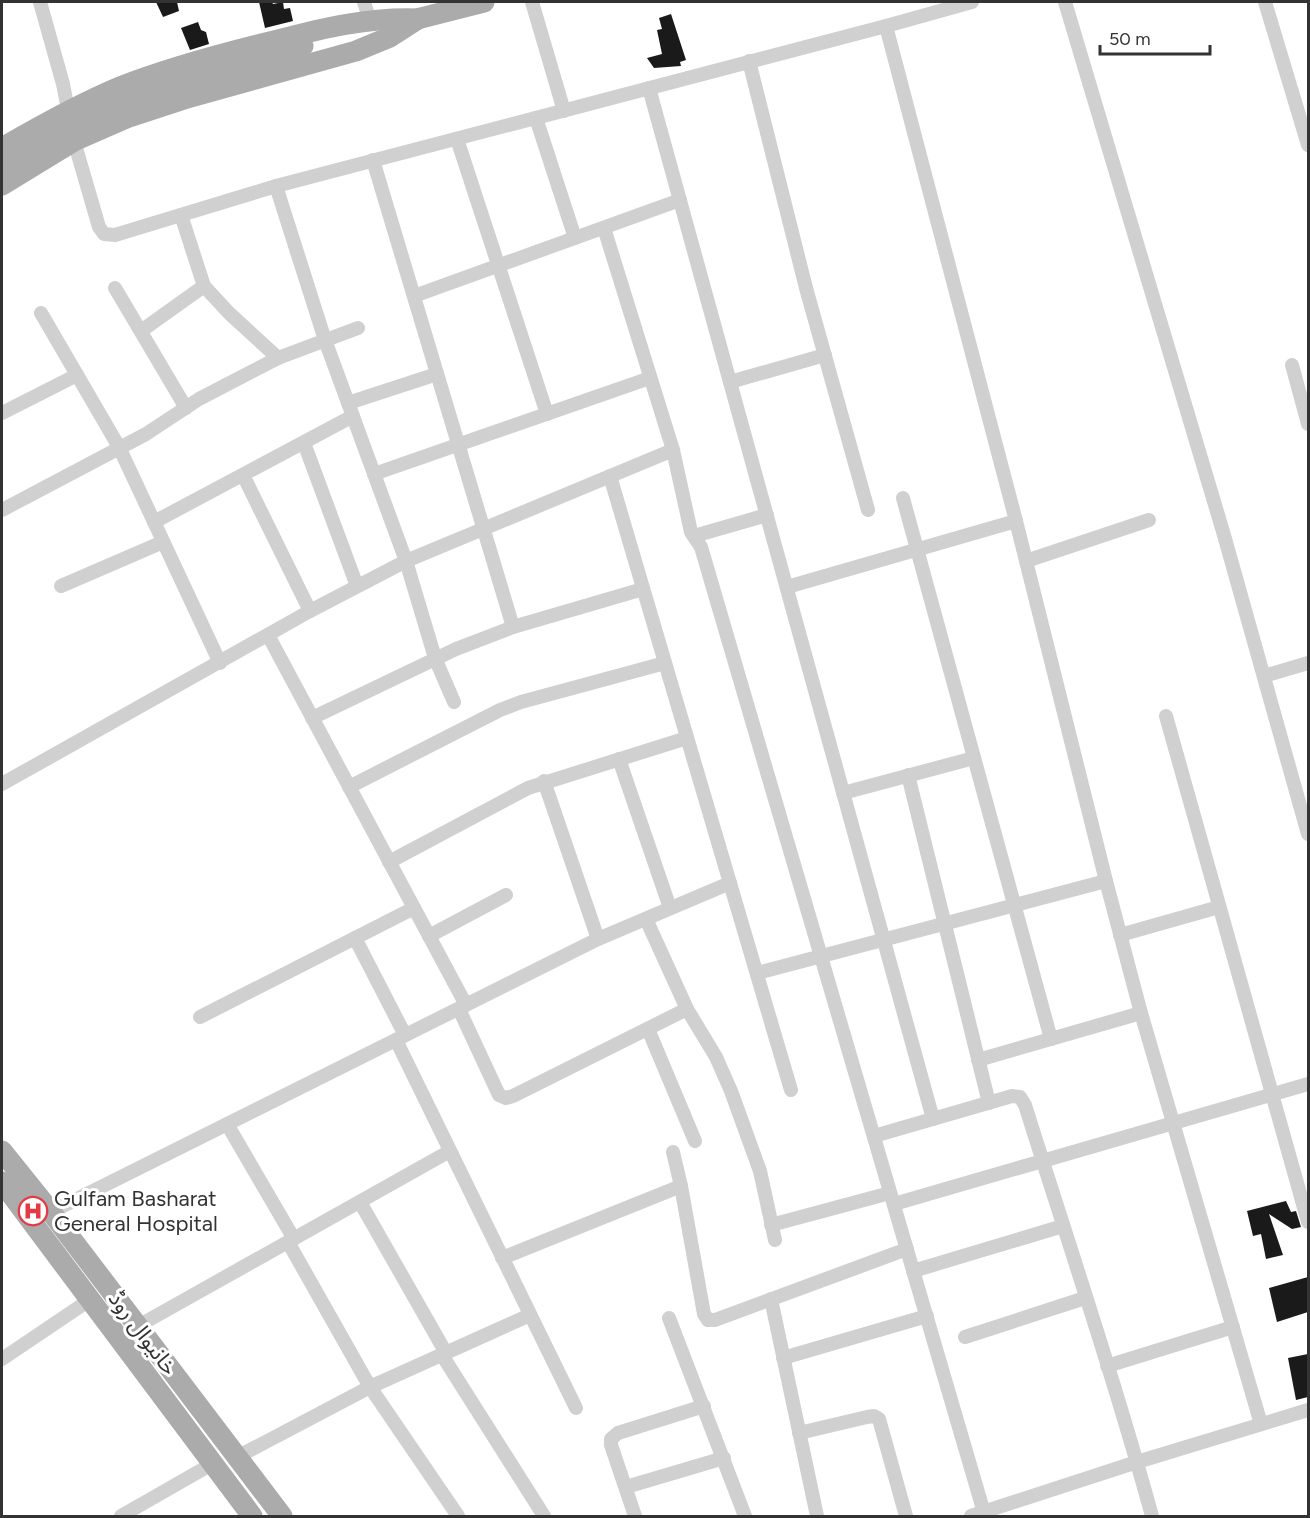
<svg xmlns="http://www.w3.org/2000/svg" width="1310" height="1518" viewBox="0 0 1310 1518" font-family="Figtree,'Noto Sans Arabic',sans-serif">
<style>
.building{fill:#1a1a1a}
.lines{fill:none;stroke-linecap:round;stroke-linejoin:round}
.street{stroke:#d0d0d0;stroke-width:14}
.primary{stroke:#ababab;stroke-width:21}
.primary-bridge{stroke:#ababab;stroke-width:21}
.labels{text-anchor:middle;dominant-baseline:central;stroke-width:6;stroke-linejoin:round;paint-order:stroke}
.poi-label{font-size:22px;fill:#333;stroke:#fff;text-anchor:start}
.street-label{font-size:22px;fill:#333;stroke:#fff}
</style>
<rect width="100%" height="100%" fill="#fff"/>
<g class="building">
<path d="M156 2H177L179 11 163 17Z"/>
<path d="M259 2H272L273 4 283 2 284 9 290 8 293 21 265 28Z"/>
<path d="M671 14 686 60 680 62 681 66 654 68 647 58 662 54 657 30 662 29 659 18Z"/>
<path d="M198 22 201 30 206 32 209 44 190 50 181 28Z"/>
<path d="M1286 1201 1291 1212 1296 1211 1301 1227 1292 1229 1269 1214 1283 1255 1266 1259 1261 1234 1253 1236 1247 1211Z"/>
<path d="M1308 1277V1312L1277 1322 1269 1288Z"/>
<path d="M1308 1354V1397L1296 1400 1288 1358Z"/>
</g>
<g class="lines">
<g class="street">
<path d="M40 2 63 84 74 141 99 227 104 234 115 235 276 186 886 26 972 2"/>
<path d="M364 2 370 21"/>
<path d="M532 2 564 111"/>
<path d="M1065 2 1224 535 1308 834"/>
<path d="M1265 2 1308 145"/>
<path d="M886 26 1016 521 1106 881 1141 1013 1261 1424"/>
<path d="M749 61 806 288 868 510"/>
<path d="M649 88 933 1119"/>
<path d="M536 118 575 238"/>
<path d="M457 139 547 414"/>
<path d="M373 160 513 627"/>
<path d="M276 186 325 340 406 561 435 658 454 702"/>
<path d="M181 215 204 286 229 313 278 358"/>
<path d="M604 228 673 450 691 532 701 547 985 1516"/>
<path d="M115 288 186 408"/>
<path d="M414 296 680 200"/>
<path d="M41 313 119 447 220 663"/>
<path d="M141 331 204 286"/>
<path d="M1292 365 1308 424"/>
<path d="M730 382 825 355"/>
<path d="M348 403 437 374"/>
<path d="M2 413 77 375"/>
<path d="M304 443 357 586"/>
<path d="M374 474 650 378"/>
<path d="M243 475 310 611"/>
<path d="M610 476 791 1090"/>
<path d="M903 498 1051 1039"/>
<path d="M2 510 146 434 199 399 278 358 358 328"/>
<path d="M154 522 353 416"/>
<path d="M694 536 767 515"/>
<path d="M1026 561 1149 520"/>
<path d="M61 586 163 542"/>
<path d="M787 587 1016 521"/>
<path d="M268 635 466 1005"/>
<path d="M1264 676 1308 663"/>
<path d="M1166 716 1308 1222"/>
<path d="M312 718 456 649 513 627 643 589"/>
<path d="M619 759 670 908"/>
<path d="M908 775 989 1103"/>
<path d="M544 781 598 939"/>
<path d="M2 784 310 611 406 561 673 450"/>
<path d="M349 787 500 710 521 702 665 663"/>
<path d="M843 793 974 758"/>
<path d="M389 862 528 788 687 738"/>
<path d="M646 919 687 1009 716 1057 731 1091 760 1171 775 1240"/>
<path d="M1120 935 1219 907"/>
<path d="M429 936 506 895"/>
<path d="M355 938 405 1035"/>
<path d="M757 973 1106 881"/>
<path d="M459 1009 499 1095 506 1098 513 1096 687 1009"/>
<path d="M200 1017 414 908"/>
<path d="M648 1029 695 1141"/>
<path d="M396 1040 576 1408"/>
<path d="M978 1060 1141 1013"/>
<path d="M227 1124 294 1239"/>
<path d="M874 1136 1012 1096 1020 1097 1025 1105C1068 1242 1114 1378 1152 1516"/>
<path d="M673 1152 681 1186 704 1314 708 1320H715L907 1249"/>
<path d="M360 1202 446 1353"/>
<path d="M894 1204 1308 1084"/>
<path d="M51 1212 598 939 730 883"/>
<path d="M771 1225 890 1193"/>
<path d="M288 1242 370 1387 458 1516"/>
<path d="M502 1258 681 1186"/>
<path d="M913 1271 1063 1226"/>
<path d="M771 1299 817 1516"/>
<path d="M669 1318 745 1516"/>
<path d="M138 1326 450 1151"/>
<path d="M965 1337 1085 1298"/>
<path d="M442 1355 544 1516"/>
<path d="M783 1358 927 1316"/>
<path d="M2 1359 91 1299"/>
<path d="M1107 1366 1233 1327"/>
<path d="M799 1433 867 1417 874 1416 879 1419 906 1516"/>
<path d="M237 1457 370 1387 530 1315"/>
<path d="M626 1487 724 1458"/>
<path d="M121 1516 212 1464"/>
<path d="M635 1516 611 1445V1439L618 1433 704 1406"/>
<path d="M971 1516 1137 1462 1308 1410"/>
</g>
<g class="primary">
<path d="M405 22 484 2"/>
<path d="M2 148C40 126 79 104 120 87 171 67 224 53 278 40 323 28 370 17 418 19"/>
<path d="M2 185 74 141 129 117 184 99 356 51 390 37 418 19"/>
<path d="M2 1151 51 1212 282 1516"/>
<path d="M2 1182 252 1516"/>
</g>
<path class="primary-bridge" d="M2 168C28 152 54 136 81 122 150 86 228 66 303 46"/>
</g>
<defs>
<g id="hospital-ring" transform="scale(1.5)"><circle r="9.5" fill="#fff" stroke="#e63946" stroke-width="1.5"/><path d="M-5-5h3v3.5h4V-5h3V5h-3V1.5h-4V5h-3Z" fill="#e63946"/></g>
</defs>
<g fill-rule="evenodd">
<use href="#hospital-ring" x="33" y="1211"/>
</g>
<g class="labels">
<g class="poi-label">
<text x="54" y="1198">Gulfam Basharat<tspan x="54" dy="25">General Hospital</tspan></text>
</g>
<g class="street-label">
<text transform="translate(143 1333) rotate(53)">خانیوال روڈ</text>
</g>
</g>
<rect width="1310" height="1518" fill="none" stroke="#333333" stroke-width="6"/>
<path d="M1100 45v9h110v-9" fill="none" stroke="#333333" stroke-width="3"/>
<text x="1109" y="45" font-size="18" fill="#333333" stroke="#ffffff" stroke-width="4.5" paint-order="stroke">50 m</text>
</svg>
